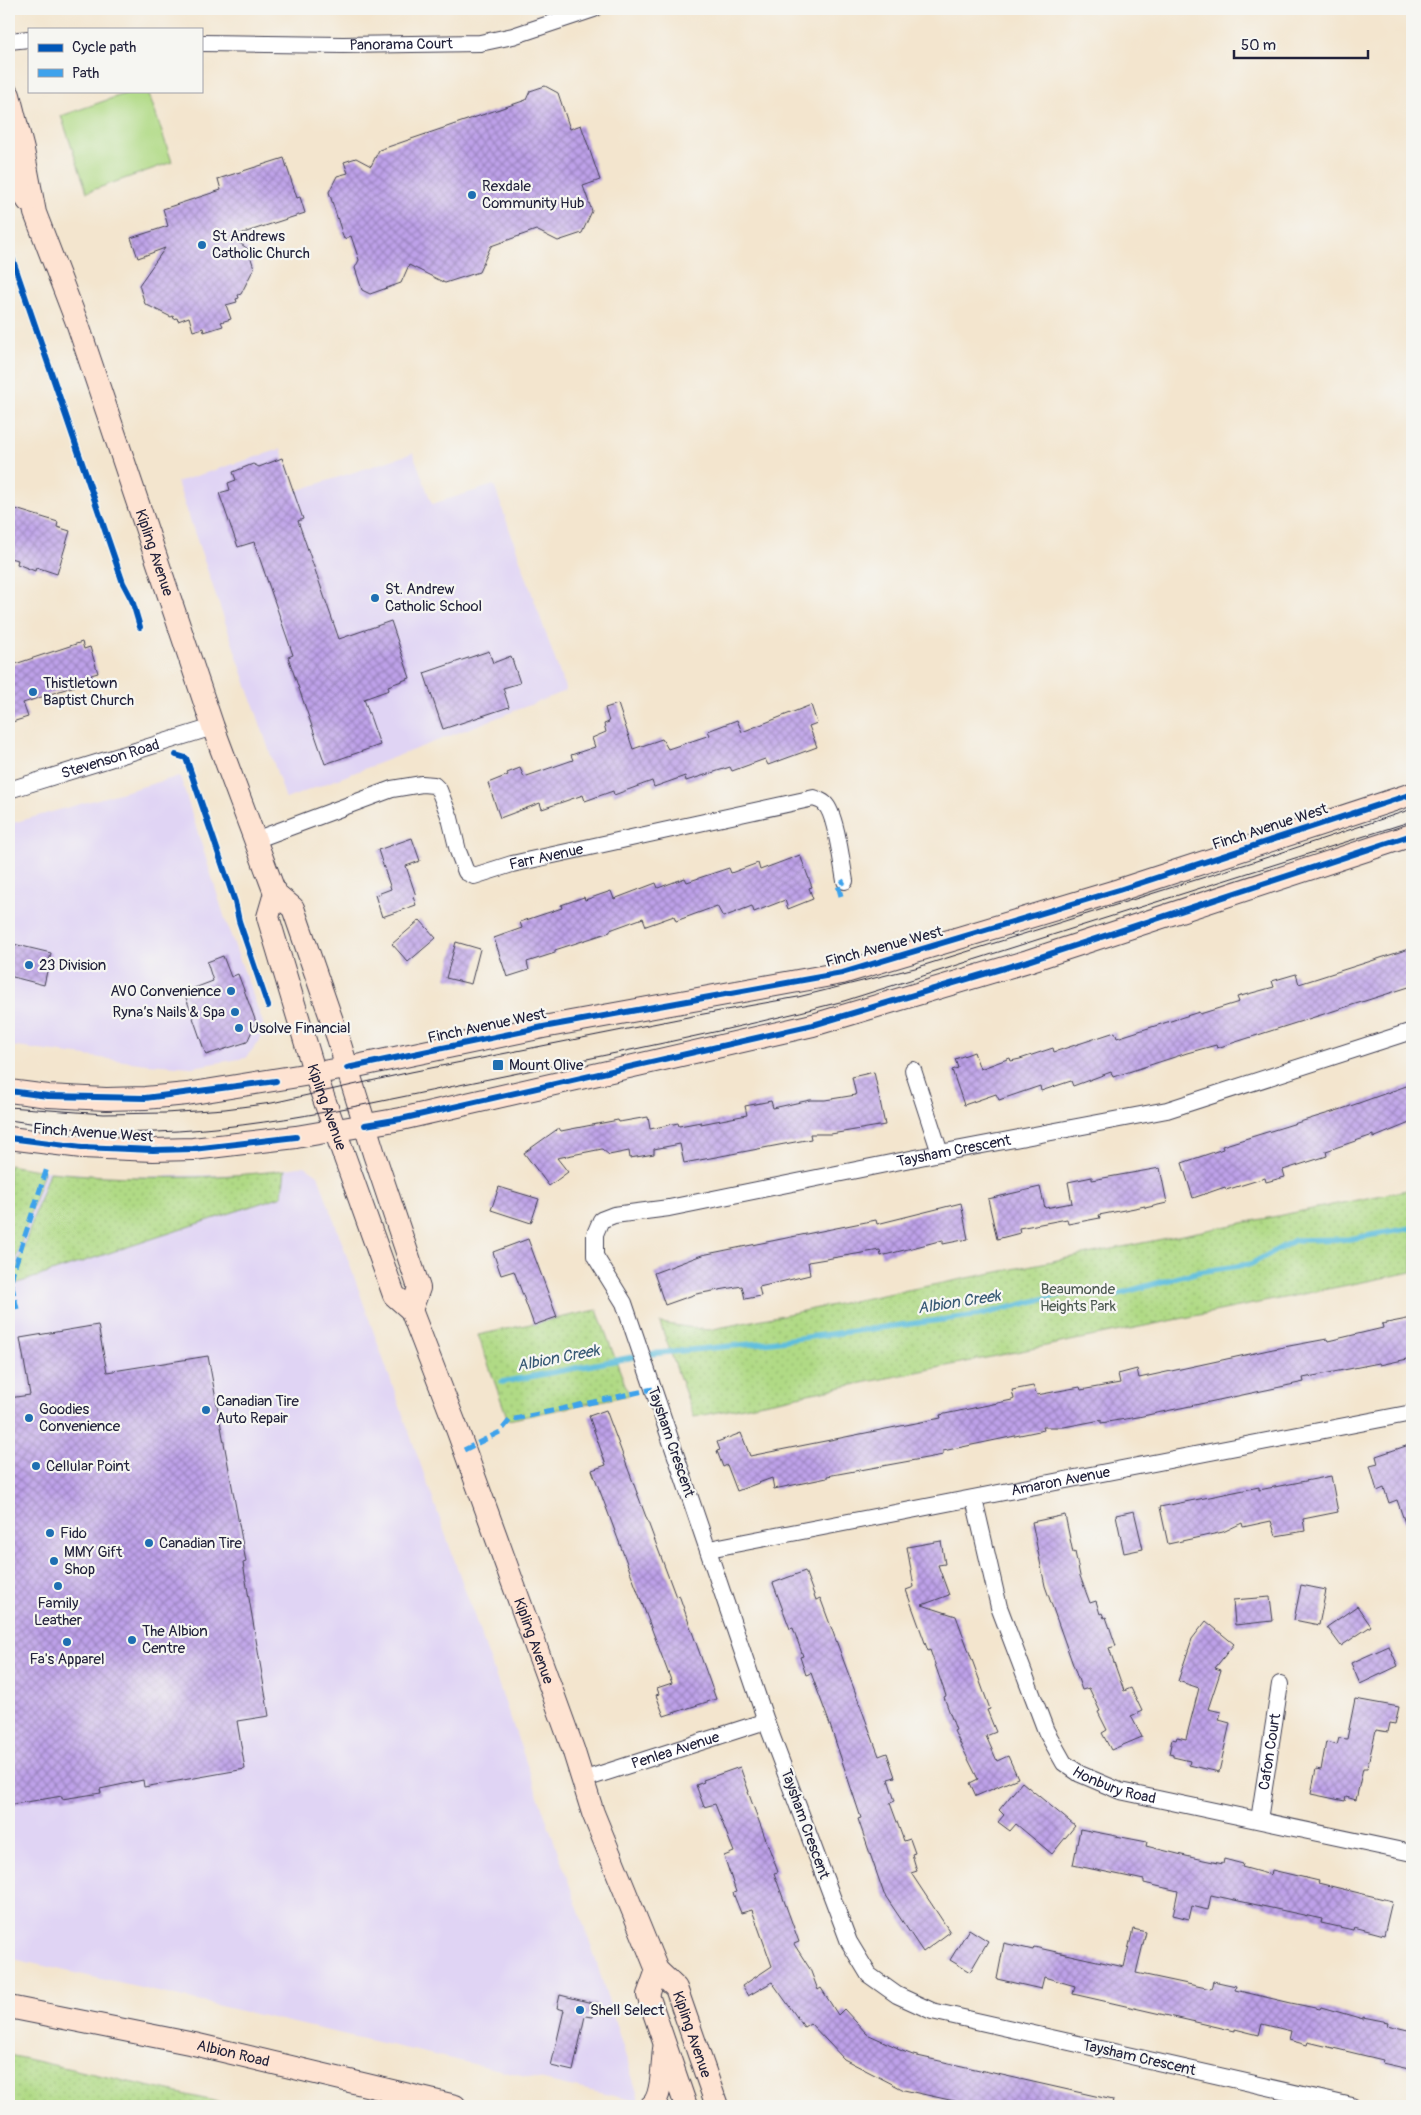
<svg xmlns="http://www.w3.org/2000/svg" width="1421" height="2115" viewBox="0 0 1421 2115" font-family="Pangolin,sans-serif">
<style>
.built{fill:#e0d4f4}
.grass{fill:url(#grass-dots);stroke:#697e60}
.pitch{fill:#b0da85;stroke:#697e60}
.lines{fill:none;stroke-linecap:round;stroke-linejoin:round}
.stream{stroke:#5fbedd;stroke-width:5.5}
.building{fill:url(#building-cross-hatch)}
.minor-casing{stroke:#413f51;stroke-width:18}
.secondary-casing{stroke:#413f51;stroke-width:24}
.minor{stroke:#fff;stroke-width:16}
.secondary{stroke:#fee3d2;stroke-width:22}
.tram{stroke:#22223b;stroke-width:1}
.quiet{stroke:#3ea2ec;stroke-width:5;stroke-dasharray:10 5;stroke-linecap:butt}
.cycleway-casing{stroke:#f6f6f2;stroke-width:9}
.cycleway{stroke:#0057b8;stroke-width:6}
.poi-dot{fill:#1f6fb2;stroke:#f6f6f2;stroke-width:2}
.labels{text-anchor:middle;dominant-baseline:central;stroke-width:4.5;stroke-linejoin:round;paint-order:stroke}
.street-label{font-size:15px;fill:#22223b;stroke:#f6f6f2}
.poi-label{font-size:15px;fill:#22223b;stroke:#f6f6f2;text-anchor:start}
.park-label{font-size:15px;fill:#4d5951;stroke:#f6f6f2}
.water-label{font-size:16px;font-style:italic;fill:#375974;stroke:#f6f6f2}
</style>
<defs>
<pattern id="grass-dots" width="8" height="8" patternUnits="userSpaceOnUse" patternTransform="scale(1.25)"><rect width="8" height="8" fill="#b0da85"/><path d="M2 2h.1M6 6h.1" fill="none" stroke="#97bb74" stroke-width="1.8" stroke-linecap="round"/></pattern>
<pattern id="building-cross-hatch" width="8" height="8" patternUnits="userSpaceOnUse" patternTransform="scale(1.25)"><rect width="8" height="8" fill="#bea1e9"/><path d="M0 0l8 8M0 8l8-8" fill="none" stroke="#9a83be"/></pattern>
</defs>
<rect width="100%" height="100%" fill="#f6f6f2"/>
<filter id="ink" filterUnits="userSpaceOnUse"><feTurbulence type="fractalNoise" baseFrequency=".02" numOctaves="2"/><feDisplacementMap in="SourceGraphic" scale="10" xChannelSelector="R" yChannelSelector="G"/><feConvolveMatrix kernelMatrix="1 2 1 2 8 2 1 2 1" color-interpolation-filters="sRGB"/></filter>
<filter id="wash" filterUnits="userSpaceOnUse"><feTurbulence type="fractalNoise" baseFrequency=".0096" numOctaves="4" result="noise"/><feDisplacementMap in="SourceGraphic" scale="20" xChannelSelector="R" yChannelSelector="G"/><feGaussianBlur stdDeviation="1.12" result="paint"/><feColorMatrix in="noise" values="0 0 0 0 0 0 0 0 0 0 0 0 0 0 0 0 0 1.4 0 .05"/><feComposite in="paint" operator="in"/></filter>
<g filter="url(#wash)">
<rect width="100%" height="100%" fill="#f3e5ce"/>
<g class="built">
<path d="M281 449 296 491 413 453 432 504 494 485 566 691 286 799 177 482Z"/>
<path d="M180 776 226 922 263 1023 262 1036 253 1049 245 1058 192 1067 147 1064 9 1046V824Z"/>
<path d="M9 1165 33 1170 124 1177 254 1174 305 1166 318 1175 593 1951 640 2102 9 1958Z"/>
</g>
<g class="grass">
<path d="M9 1165 44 1171 9 1281Z"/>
<path d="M285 1170 282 1196 15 1284V1273L49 1172C127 1179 207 1180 285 1170Z"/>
<path d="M1412 1189V1272L694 1417 660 1323 708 1330Z"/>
<path d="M597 1310 629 1395 508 1420 478 1335Z"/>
<path d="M9 2055 236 2106H9Z"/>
</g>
<path class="pitch" d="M133 91H148L172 162 87 192 61 116Z"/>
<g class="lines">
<path class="stream" d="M502 1382 649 1354 762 1343 979 1315 1071 1292 1114 1295 1198 1272 1251 1264 1295 1240 1349 1239 1412 1228"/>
</g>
<g id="blocks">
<g class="building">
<path d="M545 86 558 93 570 129 581 125 600 180 583 186 592 211 582 233 558 241 536 230 491 246 479 272 445 283 409 265 401 283 370 294 362 290 355 268 359 260 351 236 344 239 329 192 337 176 348 173 344 162 356 158 371 166 379 150 526 100 530 91Z"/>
<path d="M284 158 297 198 300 197 305 213 231 237 248 249 254 268 241 294 238 295 239 298 236 299 237 302 226 305 231 319 221 322 223 326 204 332 203 328 193 331 189 317 178 321 177 318 174 319 173 316 171 317 145 304 139 285 165 248 138 258 131 238 168 226 163 209 221 190 218 179Z"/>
<path d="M282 458 303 519 298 521 339 639 391 621 410 678 388 686 389 690 364 699 380 745 325 764 288 657 293 655 254 542 238 547 219 493 230 490 228 483 236 480 233 472 253 464 259 467Z"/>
<path d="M9 507 58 522 57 527 70 531 57 574 36 567 35 571 17 564 18 560 9 558Z"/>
<path d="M82 642 84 649 90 647 98 673 91 675 93 680 23 703 28 717 9 723V666Z"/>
<path d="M489 651 493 663 511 656 520 683 503 688 509 707 443 729 424 673Z"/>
<path d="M618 704 633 749 662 739 668 749 710 735 708 731 737 720 742 732 811 705 817 723 809 726 817 747 768 765 765 759 732 771 730 767 686 781 685 776 654 787 652 781 614 795 613 791 585 801 583 795 542 809 540 803 500 818 488 783 508 775 507 773 520 768 524 777 573 760 571 755 595 747 592 738 606 732 604 724 609 722 605 708Z"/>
<path d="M412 838 420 861 406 866 416 896 413 897 416 905 382 917 375 895 391 889 378 850Z"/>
<path d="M800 855 812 887 809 888 813 899 788 909 785 900 754 912 752 906 723 917 717 906 676 921 674 916 646 926 643 918 610 930V932L555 950V953L527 962 529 970 507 977 494 938 522 928 520 922 562 908 561 905 584 897 585 900 611 891 614 899 656 883 658 888 685 878 687 882 729 868 731 873 758 863 760 870Z"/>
<path d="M420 920 436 938 408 962 392 944Z"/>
<path d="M456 942 480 949 471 984 446 978Z"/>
<path d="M9 943 51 953 44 985 9 976Z"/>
<path d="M1412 948V986L1217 1048 1216 1045 1187 1053 1113 1077 1111 1072 1073 1086 1071 1081 1041 1091 1040 1086 999 1100 996 1094 964 1105 952 1070 958 1068 955 1059 974 1052 980 1069 1010 1058 1011 1061 1020 1059 1053 1048 1054 1052 1115 1032 1117 1038 1199 1012 1200 1014 1239 1002 1237 997 1274 987 1272 981 1296 974 1299 984Z"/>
<path d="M223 956 231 977 238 974 256 1022 247 1042 206 1055 184 992 213 981 207 962Z"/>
<path d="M874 1072 885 1125 831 1134H810L811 1139 684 1163 680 1144 654 1149V1154L630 1158 629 1151 609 1155 602 1149 557 1158 568 1172 549 1186 524 1153 559 1128 561 1131 618 1120 619 1122 648 1117 650 1129 678 1123 679 1126 701 1122V1124L747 1115 745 1106 771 1101 773 1108 810 1100H825L856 1095 852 1077Z"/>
<path d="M1412 1084V1122L1373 1138V1135L1326 1151 1327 1156 1283 1170 1285 1177 1266 1182 1265 1178 1226 1190 1225 1187 1193 1198 1182 1163 1223 1149 1222 1146 1342 1109Z"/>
<path d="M1160 1168 1167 1203 1145 1208V1206L1099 1215 1100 1218 1068 1224 1067 1219 1019 1228 1020 1233 997 1239 988 1199 1040 1187 1045 1208 1072 1203 1068 1182 1092 1177V1180Z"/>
<path d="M499 1187 539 1199 531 1223 491 1210Z"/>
<path d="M961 1203 968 1239 943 1244V1240L881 1256 880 1250 808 1262 810 1275 759 1287 761 1296 745 1299 742 1286 696 1294 665 1305 654 1273 702 1255 876 1220 877 1224Z"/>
<path d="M528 1239 557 1317 534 1325 514 1271 501 1275 493 1252Z"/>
<path d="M1412 1318V1358L1380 1365 1379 1363 1303 1378 1304 1382 1138 1417 1101 1423V1420L1064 1427H1043L1044 1430 943 1451V1455L827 1476V1478L774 1489 772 1478 737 1491 727 1465 723 1467 717 1451 720 1450 717 1442 741 1433 750 1456 941 1418 940 1415 1012 1400 1014 1399 1012 1390 1033 1386 1037 1395 1080 1387 1081 1390 1120 1383 1118 1374 1137 1369 1139 1378 1273 1349 1327 1339 1328 1341 1383 1328 1382 1324Z"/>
<path d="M98 1325 107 1372 208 1356 246 1562 243 1563 269 1716 237 1721 245 1769 144 1787 143 1780 100 1789 101 1793 62 1799V1796L9 1805V1398L30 1395 20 1338Z"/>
<path d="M606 1410 676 1597 679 1595 716 1699 664 1716 656 1695 659 1694 657 1688 672 1683 592 1470 606 1465 589 1416Z"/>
<path d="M1412 1444V1536L1410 1537 1397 1500 1389 1503 1384 1488 1377 1491 1370 1466 1378 1464 1376 1456Z"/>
<path d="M1331 1476 1338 1512 1303 1519 1305 1531 1276 1536 1271 1521 1243 1527 1242 1523 1223 1532 1168 1544 1160 1507 1259 1487V1490Z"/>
<path d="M1134 1511 1143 1549 1124 1553 1116 1515Z"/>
<path d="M1065 1515 1073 1553 1075 1552 1080 1576 1090 1603 1096 1601 1100 1614 1102 1613 1104 1618 1106 1617 1116 1646 1109 1648 1124 1691 1131 1688 1142 1711 1131 1716 1142 1737 1111 1750 1102 1733 1107 1730 1098 1712 1100 1711 1089 1688 1082 1690 1045 1586 1032 1522Z"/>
<path d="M941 1541 945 1564 938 1565 949 1595 922 1605 956 1616 990 1709 987 1710 996 1732 986 1736 997 1761 1008 1756 1018 1778 976 1796 970 1783 978 1779 954 1731 956 1730 944 1697 946 1696 930 1650 928 1651 906 1590 914 1587 907 1547Z"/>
<path d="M805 1571 816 1600 820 1598 821 1600 879 1756 887 1753 895 1777 888 1779 895 1801 890 1803 904 1841 910 1839 915 1853 912 1854 917 1871 911 1873 950 1932 923 1952 884 1894 858 1819 861 1818 828 1719 811 1673 806 1675 800 1657 803 1656 793 1628 790 1629 773 1583Z"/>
<path d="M1301 1585 1326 1590 1319 1625 1294 1620Z"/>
<path d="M1270 1597 1273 1621 1235 1625 1233 1600Z"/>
<path d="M1357 1606 1371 1626 1341 1646 1327 1627Z"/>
<path d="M1206 1621 1234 1644 1215 1668 1221 1670 1208 1709 1221 1712 1219 1720 1230 1723 1219 1772 1189 1765 1190 1761 1173 1757V1755L1169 1754 1172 1739 1176 1740 1177 1737 1186 1739 1199 1688 1178 1681 1192 1639Z"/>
<path d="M1389 1646 1398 1666 1360 1684 1351 1663Z"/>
<path d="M1355 1699 1399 1707 1395 1724 1390 1723 1388 1732 1376 1730 1367 1768H1363L1356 1800 1346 1797 1345 1801 1311 1794 1316 1769 1321 1770 1326 1742 1337 1745 1339 1738 1347 1739Z"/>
<path d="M740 1767 749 1792H748L778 1872 774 1873 799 1942 794 1944 810 1969 818 1990 821 1988 838 2015 844 2009 867 2034 898 2048 897 2049 913 2055 1113 2100 1112 2106H977L904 2090 844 2059 810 2023 804 2027 772 1982 748 1996 742 1986 772 1966 752 1910 741 1913 733 1893 736 1892 724 1856 734 1852 715 1804 704 1807 696 1785 704 1782 703 1780Z"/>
<path d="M1022 1782 1075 1826 1052 1854 1016 1824 1010 1831 998 1822 1004 1815 999 1810Z"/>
<path d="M1080 1829 1147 1842 1146 1846 1194 1858 1223 1864 1224 1859 1243 1864 1242 1867 1271 1875 1272 1870 1319 1881 1318 1883 1392 1901 1384 1935 1354 1927 1353 1930 1321 1923 1322 1919 1211 1895 1208 1910 1192 1906 1189 1919 1173 1915 1178 1891 1144 1883V1880L1073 1865Z"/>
<path d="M969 1929 988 1941 970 1972 950 1960Z"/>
<path d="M1133 1929 1146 1932 1136 1973 1211 1989 1213 1981 1236 1986 1235 1990 1291 2003 1320 2009 1321 2007 1363 2019V2017L1388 2022 1387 2025 1412 2031V2056L1409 2069 1382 2063 1383 2060 1308 2042 1307 2045 1289 2040 1291 2031 1262 2024 1259 2035 1235 2029V2031L1073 1994 1075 1986 1044 1977 1041 1989 997 1979 1004 1943 1033 1950 1034 1947 1124 1967Z"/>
<path d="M560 1995 596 2004 593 2017 585 2016 573 2071 551 2066 564 2010 557 2008Z"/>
</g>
</g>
</g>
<g filter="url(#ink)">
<use href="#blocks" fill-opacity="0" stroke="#413f51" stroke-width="1"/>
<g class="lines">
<g class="minor-casing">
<g id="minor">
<path d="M9 41 29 39"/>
<path id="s1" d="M201 43 343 45 480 43 513 36 594 9"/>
<path id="s2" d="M9 790 213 727"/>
<path id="s3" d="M255 840 392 789 422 784 434 785 439 790 450 818 458 851 466 872 474 876 512 864 814 798C818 800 823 801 825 804 836 814 842 865 845 881"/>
<path d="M913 1070 940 1153"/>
<path id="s4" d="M974 1499 999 1607 1046 1731 1064 1763 1080 1774 1120 1791 1412 1853"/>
<path id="s5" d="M709 1549 1412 1413"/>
<path id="s6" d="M582 1780 766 1721"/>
<path id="s7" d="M1259 1820 1280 1684"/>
<path id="s8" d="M1352 2106 932 2011 897 1995 869 1975 849 1942 766 1721 624 1303 595 1256V1234L601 1220 614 1215 669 1208 940 1153 1167 1110 1412 1031"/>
</g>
</g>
<g class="secondary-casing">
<g id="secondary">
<path id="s9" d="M9 95 23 150 35 213 78 325 213 727 275 893 293 908 338 1038 374 1154 419 1288 411 1310"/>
<path d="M9 170 28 201"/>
<path id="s10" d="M275 893 268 917 315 1074 394 1295 411 1310 457 1429 573 1749 593 1813 657 1970 676 1988 717 2106"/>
<path d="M9 1091 48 1096 106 1099 145 1098 187 1094 347 1068 543 1027 842 973 1119 890 1412 794"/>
<path d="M9 1138 82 1147 153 1150 193 1149 296 1137 401 1119 813 1025 1028 961 1412 835"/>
<path d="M657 1970 648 1995 686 2106"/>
<path id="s11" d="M9 2007 194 2044 455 2106"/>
<path d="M651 2106C663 2097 662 2064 664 2049"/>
</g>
</g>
<use href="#minor" class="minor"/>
<use href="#secondary" class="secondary"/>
<g class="tram">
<path d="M9 1107 104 1114 165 1113 225 1109 272 1103 411 1072 698 1015 798 997 915 968 1256 861 1412 809"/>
<path d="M9 1120C57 1127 108 1134 157 1132 271 1128 383 1100 494 1078 611 1054 728 1031 844 1001L1412 821"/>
</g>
<g class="quiet">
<path d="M841 896 838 885 845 881"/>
<path d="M17 1309 11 1282 13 1272 47 1168"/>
<path d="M464 1450 500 1432 510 1420 653 1389"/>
</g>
<g class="cycleway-casing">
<g id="cycleway">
<path d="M9 249 123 583 132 600 140 627"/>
<path d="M176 755 186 758 235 902 239 921 268 1006"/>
<path d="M347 1068 543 1027 842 973 1119 890 1412 794"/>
<path d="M9 1091 48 1096 145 1098 276 1081"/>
<path d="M365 1125 401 1119 813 1025 1028 961 1412 835"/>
<path d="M9 1138 82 1147 153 1150 193 1149 296 1137"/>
</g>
</g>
<use href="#cycleway" class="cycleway"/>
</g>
</g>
<g class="poi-dot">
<circle cx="472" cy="195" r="5"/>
<circle cx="202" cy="245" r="5"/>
<circle cx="375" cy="598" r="5"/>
<circle cx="33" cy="692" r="5"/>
<circle cx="29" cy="965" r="5"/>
<circle cx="231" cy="991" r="5"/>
<circle cx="235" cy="1012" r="5"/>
<circle cx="239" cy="1028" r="5"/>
<rect x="492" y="1059" width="12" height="12" rx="2.5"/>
<circle cx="206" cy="1410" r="5"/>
<circle cx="29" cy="1418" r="5"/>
<circle cx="36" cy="1466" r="5"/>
<circle cx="50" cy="1533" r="5"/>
<circle cx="149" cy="1543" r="5"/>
<circle cx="54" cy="1561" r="5"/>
<circle cx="58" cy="1586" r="5"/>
<circle cx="132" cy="1640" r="5"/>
<circle cx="67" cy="1642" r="5"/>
<circle cx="580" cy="2010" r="5"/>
</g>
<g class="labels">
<g class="street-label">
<text stroke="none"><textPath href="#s1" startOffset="200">Panorama Court</textPath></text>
<text stroke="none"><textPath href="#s9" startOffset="481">Kipling Avenue</textPath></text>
<text stroke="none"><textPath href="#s2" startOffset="106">Stevenson Road</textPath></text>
<text transform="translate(1270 827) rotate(-18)">Finch Avenue West</text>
<text stroke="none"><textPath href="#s3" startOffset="366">Farr Avenue</textPath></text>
<text transform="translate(884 947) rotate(-15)">Finch Avenue West</text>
<text transform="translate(487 1026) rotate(-12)">Finch Avenue West</text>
<text stroke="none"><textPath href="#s10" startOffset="224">Kipling Avenue</textPath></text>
<text transform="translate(93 1133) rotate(4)">Finch Avenue West</text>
<text stroke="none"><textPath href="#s8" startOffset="1672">Taysham Crescent</textPath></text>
<text transform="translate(671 1442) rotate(71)">Taysham Crescent</text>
<text stroke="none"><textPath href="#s5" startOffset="358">Amaron Avenue</textPath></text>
<text stroke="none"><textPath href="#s10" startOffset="799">Kipling Avenue</textPath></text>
<text stroke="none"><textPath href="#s6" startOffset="98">Penlea Avenue</textPath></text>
<text stroke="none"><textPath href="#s7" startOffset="69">Cafon Court</textPath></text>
<text stroke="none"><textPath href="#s4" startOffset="336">Honbury Road</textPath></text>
<text transform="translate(805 1824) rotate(70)">Taysham Crescent</text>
<text stroke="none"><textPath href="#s10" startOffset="1226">Kipling Avenue</textPath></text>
<text stroke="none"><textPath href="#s11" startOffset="229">Albion Road</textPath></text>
<text transform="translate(1139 2058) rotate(13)">Taysham Crescent</text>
</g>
<g class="poi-label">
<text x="482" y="186">Rexdale<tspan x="482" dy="17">Community Hub</tspan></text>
<text x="212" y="236">St Andrews<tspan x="212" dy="17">Catholic Church</tspan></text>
<text x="385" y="589">St. Andrew<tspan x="385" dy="17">Catholic School</tspan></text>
<text x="43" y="683">Thistletown<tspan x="43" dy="17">Baptist Church</tspan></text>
<text x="39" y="965">23 Division</text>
<text x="221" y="991" text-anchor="end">AVO Convenience</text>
<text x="225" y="1012" text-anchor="end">Ryna’s Nails &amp; Spa</text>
<text x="249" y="1028">Usolve Financial</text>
<text x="509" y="1065">Mount Olive</text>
<text x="216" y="1401">Canadian Tire<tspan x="216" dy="17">Auto Repair</tspan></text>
<text x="39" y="1409">Goodies<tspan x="39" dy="17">Convenience</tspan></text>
<text x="46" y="1466">Cellular Point</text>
<text x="60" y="1533">Fido</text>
<text x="159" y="1543">Canadian Tire</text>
<text x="64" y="1552">MMY Gift<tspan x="64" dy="17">Shop</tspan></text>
<text x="58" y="1603" text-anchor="middle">Family<tspan x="58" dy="17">Leather</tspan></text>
<text x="142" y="1631">The Albion<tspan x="142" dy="17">Centre</tspan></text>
<text x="67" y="1659" text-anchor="middle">Fa's Apparel</text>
<text x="590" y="2010">Shell Select</text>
</g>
<g class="park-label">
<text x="1078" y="1289">Beaumonde<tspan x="1078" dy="17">Heights Park</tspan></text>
</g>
<g class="water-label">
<text transform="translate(959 1302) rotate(-9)">Albion Creek</text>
<text transform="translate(558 1358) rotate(-11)">Albion Creek</text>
</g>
</g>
<rect width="1421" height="2115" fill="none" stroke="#f6f6f2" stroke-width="30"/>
<rect x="28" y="28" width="175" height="65" fill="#f6f6f2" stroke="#a1a1a9"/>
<rect x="38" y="44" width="25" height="8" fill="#0057b8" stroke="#a1a1a9"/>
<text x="72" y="52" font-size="15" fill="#22223b">Cycle path</text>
<rect x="38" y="69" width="25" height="8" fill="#3ea2ec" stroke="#a1a1a9"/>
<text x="72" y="78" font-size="15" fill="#22223b">Path</text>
<path d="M1234 50v8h134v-8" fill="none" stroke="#22223b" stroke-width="2.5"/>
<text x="1241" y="50" font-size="15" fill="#22223b" stroke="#f6f6f2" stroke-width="4" paint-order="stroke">50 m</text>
</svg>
